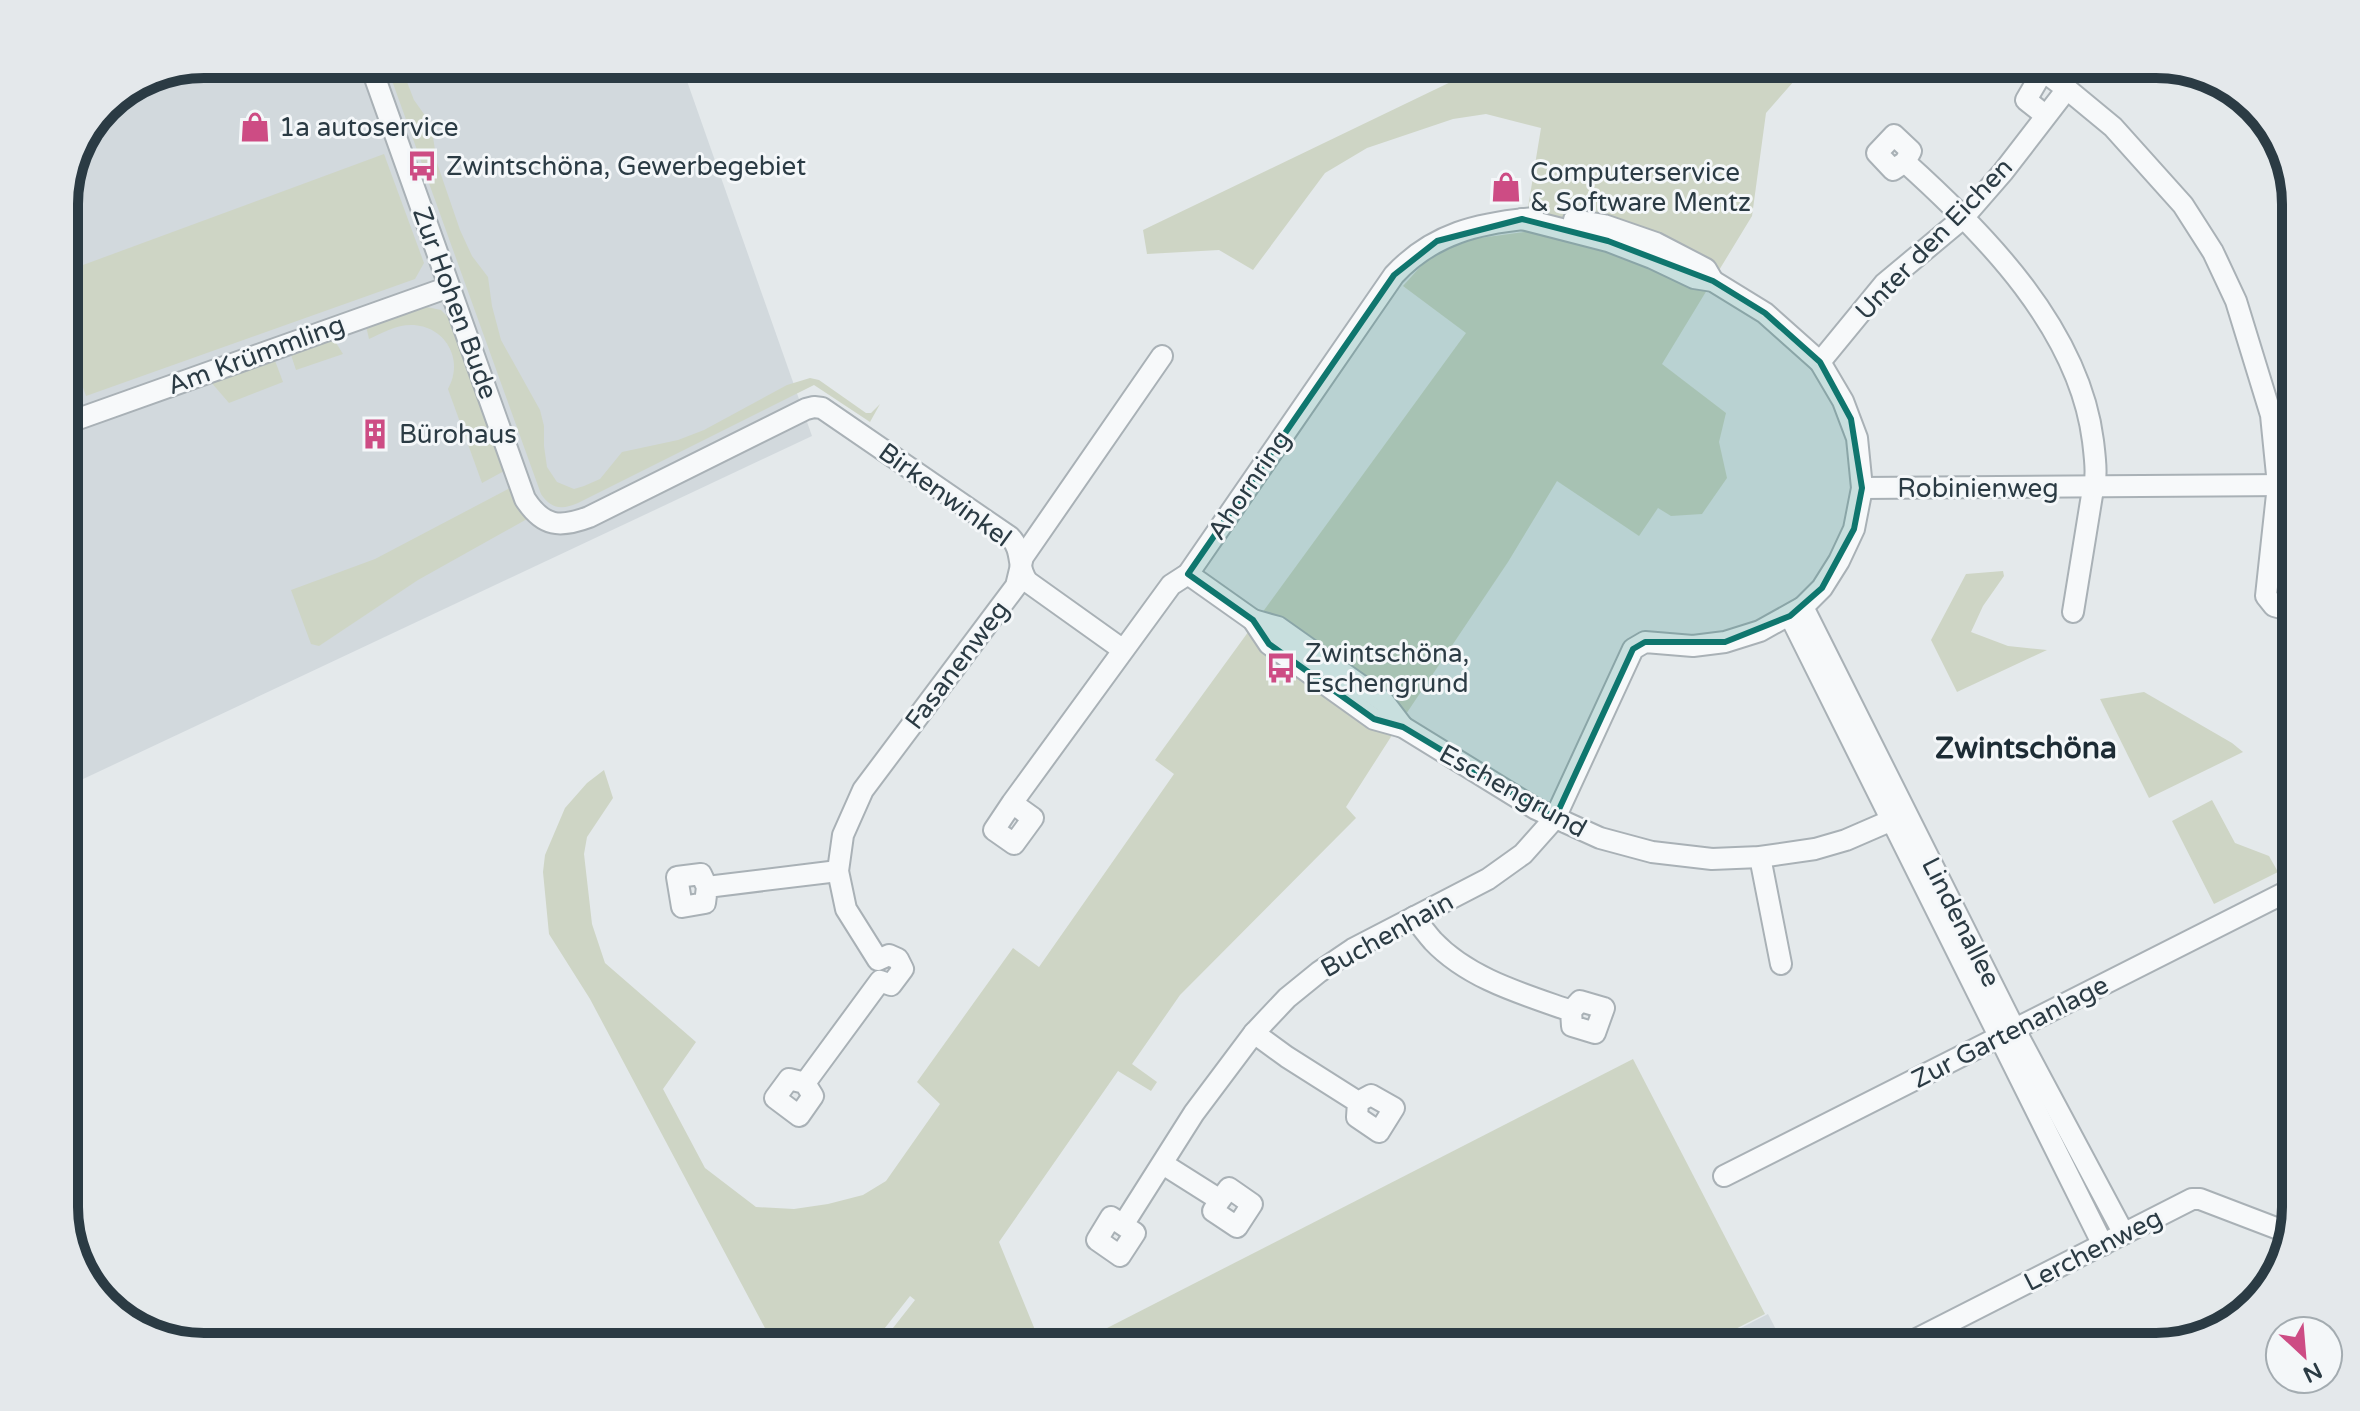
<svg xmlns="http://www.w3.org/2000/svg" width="2360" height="1411" viewBox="0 0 2360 1411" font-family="'Varela Round',sans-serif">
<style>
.built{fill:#d2d9dd}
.green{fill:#ced5c5}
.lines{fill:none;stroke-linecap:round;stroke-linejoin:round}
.minor-casing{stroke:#a9b1b6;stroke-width:24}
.minor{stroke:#f7f9fa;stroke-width:20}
.marked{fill:#0f766e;fill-opacity:0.2;stroke:#0f766e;stroke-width:6;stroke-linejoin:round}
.labels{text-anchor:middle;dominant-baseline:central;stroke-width:6;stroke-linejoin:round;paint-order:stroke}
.poi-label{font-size:26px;fill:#2b3b44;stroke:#f4f7f9;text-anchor:start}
.street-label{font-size:26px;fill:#2b3b44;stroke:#f4f7f9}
.quarter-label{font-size:30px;font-weight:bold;fill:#1d2c35;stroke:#f4f7f9}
.rim{fill:none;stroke:#2b3b44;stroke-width:10}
</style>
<rect width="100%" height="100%" fill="#e4e9eb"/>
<g class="built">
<path d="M204 64H681L812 436 64 788V195L105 105 151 74Z"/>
<path d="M1768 1314 1785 1347H1704Z"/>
</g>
<g class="green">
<path d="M386 64H400L414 100 431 124 437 163 460 230 472 256 488 277 492 306 501 340 540 410 544 426V446L547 467 557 482 574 489 584 486 600 479 622 452 678 440 704 430 787 385 810 378 819 380 866 413H871L880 404 870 422 814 385 578 503C562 510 551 509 541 494Z"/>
<path d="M1488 64H1809L1766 113 1752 216 1662 364 1726 413 1719 442 1727 478 1702 514 1671 516 1658 508 1639 536 1557 481 1508 562 1396 729 1346 807 1356 818 1180 995 1132 1064 1157 1082 1151 1091 1118 1071 999 1242 1042 1347H878L915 1300 910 1296 870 1347H775L590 999 549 934 543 872 545 855 565 808 587 783 604 770 613 798 587 837 584 854 592 924 605 963 696 1042 663 1089 705 1168 756 1207 794 1209 828 1204 863 1195 886 1181 940 1104 917 1082 1013 948 1039 967 1174 774 1155 760 1466 333 1403 286 1429 257 1458 241 1524 232 1541 128 1486 114 1453 119 1367 148 1325 173 1253 270 1219 250 1147 254 1143 230Z"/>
<path d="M384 154 424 263 415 279 86 396 64 332V272Z"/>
<path d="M422 306 441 310 452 321 506 470 482 483 448 389C465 360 445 325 411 325 396 325 382 333 369 339L366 326Z"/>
<path d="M333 338 343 354 296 370 290 352Z"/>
<path d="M274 358 283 382 229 403 210 381Z"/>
<path d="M512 487 520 509 527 519 418 580 319 646 311 644 291 590 375 559Z"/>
<path d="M2003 571 2004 576 1983 606 1971 632 2008 646 2047 650 1957 692 1931 640 1966 574Z"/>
<path d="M2144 692 2232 743 2243 752 2149 798 2100 699Z"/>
<path d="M2212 800 2235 843 2269 856 2278 872 2214 904 2172 821Z"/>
<path d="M1633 1059 1765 1314 1700 1347H1070Z"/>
</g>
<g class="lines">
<g class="minor-casing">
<g id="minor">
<path d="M370 64 525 499C543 527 560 528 589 517L806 409 814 407 822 408 1010 537C1024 551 1016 568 1028 582L1119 647 1126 645"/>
<path d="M2043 71 2026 100 2045 115"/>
<path d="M2067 89 2113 127 2183 205 2213 252 2236 301 2271 415 2278 485 2266 596 2274 606 2296 612"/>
<path d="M1905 162 1893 170 1877 153 1894 135 1911 151 1905 162C1985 234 2079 329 2093 441 2095 458 2098 479 2092 495L2073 612"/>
<path d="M1574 220 1604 225 1656 243 1706 269 1713 281"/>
<path d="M1820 362 1884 284 1963 218 2003 172 2067 89 2043 71 2047 64"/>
<path d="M64 424 449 287"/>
<path d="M1862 488 2296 485"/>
<path d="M1188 574 1253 620 1269 644 1374 719 1403 727 1536 809 1600 838 1652 852 1712 859 1760 857 1815 849 1846 840 1906 814"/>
<path d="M1803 607 2015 1030 2124 1234"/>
<path d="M1790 616 2103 1245"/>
<path d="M1253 620 1278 627 1384 702 1403 727"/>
<path d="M1012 803 994 830 1014 844 1033 818 1012 803 1171 585 1188 574 1394 275C1433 233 1479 223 1534 218"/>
<path d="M1760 857 1781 964"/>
<path d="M707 887 705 903 682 907 677 877 701 874 707 887 838 871"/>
<path d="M1414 917C1420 925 1426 933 1433 941 1469 979 1523 994 1571 1011L1572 1026 1595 1033 1604 1008 1580 1001 1571 1011"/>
<path d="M1254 1033 1287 1057 1358 1102 1357 1117 1379 1132 1394 1108 1371 1095 1358 1102"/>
<path d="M805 1083 813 1096 799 1116 775 1098 789 1079 805 1083 880 981 891 985 903 969 898 959 889 955 878 960 846 909 838 871 843 835 863 790 1016 586 1023 557 1162 356"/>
<path d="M1163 1164 1220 1200 1213 1211 1237 1227 1252 1204 1229 1188 1220 1200"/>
<path d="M1724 1176 2296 887"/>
<path d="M1123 1225 1135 1233 1120 1256 1097 1240 1111 1217 1123 1225 1194 1113 1254 1033 1287 998 1319 972 1353 949 1488 879 1523 854 1555 818 1633 649 1645 642 1693 646 1725 642 1760 631 1803 607 1822 588 1839 561 1854 529 1862 488 1857 438 1843 401 1820 362 1765 313 1713 281 1694 278 1652 258 1608 241 1522 219"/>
<path d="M1901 1347 2192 1199H2200L2289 1233"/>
</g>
</g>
<use href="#minor" class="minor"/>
</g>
<path class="marked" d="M1522 219 1608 241 1713 281 1765 313 1820 362 1851 419 1862 488 1854 529 1822 588 1790 616 1725 642H1645L1633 649 1555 818 1403 727 1374 719 1269 644 1253 620 1188 574 1394 275 1437 241Z"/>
<defs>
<g id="shop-bare" transform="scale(2.4)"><path d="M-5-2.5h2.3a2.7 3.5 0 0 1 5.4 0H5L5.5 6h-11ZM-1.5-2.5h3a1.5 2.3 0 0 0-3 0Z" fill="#cd4c84" stroke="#f4f7f9" stroke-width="2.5" paint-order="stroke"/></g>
<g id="bus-bare" transform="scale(2.4)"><path d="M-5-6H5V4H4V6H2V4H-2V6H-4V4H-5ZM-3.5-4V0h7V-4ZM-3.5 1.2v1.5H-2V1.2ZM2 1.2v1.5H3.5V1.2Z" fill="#cd4c84" stroke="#f4f7f9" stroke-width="2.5" paint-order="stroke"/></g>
<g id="building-bare" transform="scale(2.4)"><path d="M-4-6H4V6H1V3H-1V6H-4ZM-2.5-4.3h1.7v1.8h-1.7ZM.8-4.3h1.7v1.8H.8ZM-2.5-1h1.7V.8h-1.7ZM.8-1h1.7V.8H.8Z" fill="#cd4c84" stroke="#f4f7f9" stroke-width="2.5" paint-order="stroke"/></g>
</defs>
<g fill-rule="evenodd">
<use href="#shop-bare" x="255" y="127"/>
<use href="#bus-bare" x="422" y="166"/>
<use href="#shop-bare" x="1506" y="187"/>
<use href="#building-bare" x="375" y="434"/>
<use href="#bus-bare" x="1281" y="668"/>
</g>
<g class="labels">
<g class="poi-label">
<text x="279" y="127">1a autoservice</text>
<text x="446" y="166">Zwintschöna, Gewerbegebiet</text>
<text x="1530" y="172">Computerservice<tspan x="1530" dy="30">&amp; Software Mentz</tspan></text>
<text x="399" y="434">Bürohaus</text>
<text x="1305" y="653">Zwintschöna,<tspan x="1305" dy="30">Eschengrund</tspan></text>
</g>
<g class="street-label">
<text transform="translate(1934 239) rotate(-46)">Unter den Eichen</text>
<text transform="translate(455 303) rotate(70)">Zur Hohen Bude</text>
<text transform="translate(256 355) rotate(-20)">Am Krümmling</text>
<text transform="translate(1249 485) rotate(-56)">Ahornring</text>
<text x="1978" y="488">Robinienweg</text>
<text transform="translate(945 495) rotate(36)">Birkenwinkel</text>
<text transform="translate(957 665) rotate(-53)">Fasanenweg</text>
<text transform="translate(1513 791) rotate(29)">Eschengrund</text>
<text transform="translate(1961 922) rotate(63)">Lindenallee</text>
<text transform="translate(1387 935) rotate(-29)">Buchenhain</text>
<text transform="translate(2010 1032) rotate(-27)">Zur Gartenanlage</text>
<text transform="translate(2093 1250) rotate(-27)">Lerchenweg</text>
</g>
<g class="quarter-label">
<text x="2026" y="748">Zwintschöna</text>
</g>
</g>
<path d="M0 0H2360V1411H0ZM204 78H2156A126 126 0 0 1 2282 204V1207A126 126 0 0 1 2156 1333H204A126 126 0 0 1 78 1207V204A126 126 0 0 1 204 78Z" fill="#e4e8eb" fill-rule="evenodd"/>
<path class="rim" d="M204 78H2156A126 126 0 0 1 2282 204V1207A126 126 0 0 1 2156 1333H204A126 126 0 0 1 78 1207V204A126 126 0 0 1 204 78Z"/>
<g transform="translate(2304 1355) rotate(154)"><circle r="38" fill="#f4f7f9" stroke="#a4acb1" stroke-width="2"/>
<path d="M0-6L14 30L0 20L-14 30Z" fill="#cd4c84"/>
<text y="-12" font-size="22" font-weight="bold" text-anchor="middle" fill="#2b3b44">N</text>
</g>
</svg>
